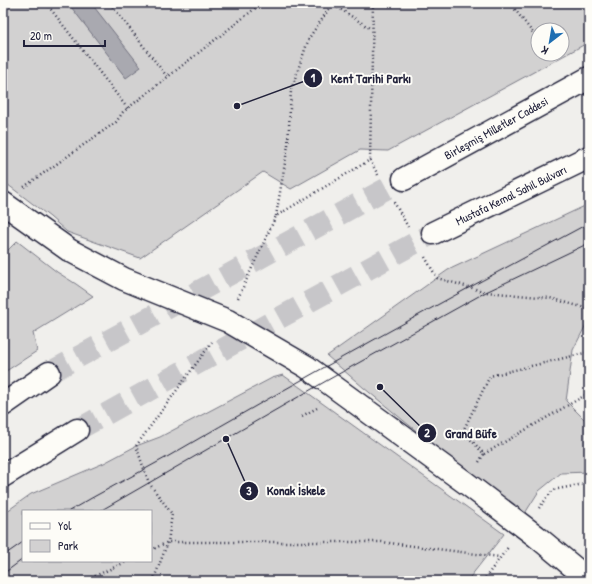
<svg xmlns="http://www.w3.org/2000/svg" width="592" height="584" viewBox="0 0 592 584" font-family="'Patrick Hand',sans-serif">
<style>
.green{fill:#d2d1d1;stroke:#7a7a86;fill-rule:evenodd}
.water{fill:#a9a9b0;stroke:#737381}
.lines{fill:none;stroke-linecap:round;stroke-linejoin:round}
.major-tunnel{stroke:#c7c6c9;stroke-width:22;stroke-dasharray:22 11;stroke-linecap:butt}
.minor-casing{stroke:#22223b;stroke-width:25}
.major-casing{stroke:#22223b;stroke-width:25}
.path{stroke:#22223b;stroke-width:2.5;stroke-dasharray:1 3;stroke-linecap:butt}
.minor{stroke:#fdfcf7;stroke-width:22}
.major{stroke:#fdfcf7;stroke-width:22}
.tram{stroke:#22223b;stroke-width:1}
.labels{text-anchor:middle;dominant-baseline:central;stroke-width:4;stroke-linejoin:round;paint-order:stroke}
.street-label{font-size:12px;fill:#22223b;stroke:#fdfcf7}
.leader{fill:none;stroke:#22223b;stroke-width:1.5}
.callout-dot{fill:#22223b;stroke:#fdfcf7;stroke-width:1.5}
.mark-label{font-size:12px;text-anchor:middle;font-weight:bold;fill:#fff}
.callout-label{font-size:13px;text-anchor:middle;font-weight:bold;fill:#22223b;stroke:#fdfcf7;stroke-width:4;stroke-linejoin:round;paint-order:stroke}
</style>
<rect width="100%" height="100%" fill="#f0efec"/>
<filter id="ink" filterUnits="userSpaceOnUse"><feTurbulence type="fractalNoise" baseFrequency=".025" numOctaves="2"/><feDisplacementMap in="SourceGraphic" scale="8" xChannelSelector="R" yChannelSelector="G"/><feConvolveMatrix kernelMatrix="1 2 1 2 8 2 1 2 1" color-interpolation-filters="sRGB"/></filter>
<g filter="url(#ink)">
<g class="green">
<path d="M3 3H589V42L388 151 360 150 291 189 263 172 140 258 67 232 50 217 3 181ZM538 30H562V54H538Z"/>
<path d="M589 204V319L573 350 566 401 589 424V472L561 473 539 491 522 518 364 388 327 356 448 270Z"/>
<path d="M17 241 57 272 76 284 93 296 33 333 37 351 3 373V255Z"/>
<path d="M283 375 504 534 467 581H3V514L31 494 104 463 136 446 160 437 272 378ZM23 511H151V561H23Z"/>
</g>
<path class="water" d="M68 3H91L141 67 126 78Z"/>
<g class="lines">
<g class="major-tunnel">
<path d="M49 373 404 179"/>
<path d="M77 430 433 233"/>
</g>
<g class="minor-casing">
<path id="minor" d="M3 203 69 250 124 279 228 321 307 367 466 483 536 536 589 580"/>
</g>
<g class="major-casing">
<g id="major">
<path d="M404 179 589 78"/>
<path d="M433 233 589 157"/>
<path d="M3 405 49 373"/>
<path d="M3 476 77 430"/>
</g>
</g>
<g class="path">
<path d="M46 3 128 109"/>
<path d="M110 3 165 74 170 75"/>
<path d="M331 3 371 29"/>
<path d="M510 3 533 33"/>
<path d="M370 160 378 175"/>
<path d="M24 187 116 122 123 112 262 3"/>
<path d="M394 202 408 227"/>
<path d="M276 216 288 145 291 90 309 38 333 3"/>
<path d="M425 257 437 278 486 292 550 298 589 309"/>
<path d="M238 298 276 216 370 160 373 3"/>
<path d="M302 416 319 407"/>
<path d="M484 454 589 393"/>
<path d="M479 462 484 454 463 431 490 376 589 352"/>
<path d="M539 508 553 490 589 483"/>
<path d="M151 550 168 542H382L500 557"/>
<path d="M84 581 128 561"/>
<path d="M153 581 168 542 172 514 149 483 136 446 212 342"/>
<path d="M483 581 509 546"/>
</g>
<use href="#minor" class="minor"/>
<use href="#major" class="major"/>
<g class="tram">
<path d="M69 511C101 492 135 475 167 457 306 376 447 299 589 223"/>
<path d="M100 511 326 381 486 292 589 243"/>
<path d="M3 556 23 542"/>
<path d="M3 574 23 559"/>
</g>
</g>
</g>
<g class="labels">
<g class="street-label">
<text transform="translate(496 128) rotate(-29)">Birleşmiş Milletler Caddesi</text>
<text transform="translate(511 195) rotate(-26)">Mustafa Kemal Sahil Bulvarı</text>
</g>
</g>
<path class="leader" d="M237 106L313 78M380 387L427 433M226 439L249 491"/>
<g class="callout-dot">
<circle cx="237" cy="106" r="4"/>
<circle cx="380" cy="387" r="4"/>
<circle cx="226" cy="439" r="4"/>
<circle cx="313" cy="78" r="10"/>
<circle cx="427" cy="433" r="10"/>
<circle cx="249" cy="491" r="10"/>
</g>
<g class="mark-label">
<text x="313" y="82">1</text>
<text x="427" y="437">2</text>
<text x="249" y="495">3</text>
</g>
<g class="callout-label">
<text x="371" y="83">Kent Tarihi Parkı</text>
<text x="471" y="438">Grand Büfe</text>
<text x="296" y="495">Konak İskele</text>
</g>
<rect width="592" height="584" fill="none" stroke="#fdfcf7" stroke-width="16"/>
<rect x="8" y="8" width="576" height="568" fill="none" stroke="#22223b" stroke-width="1.5" filter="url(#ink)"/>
<rect x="22" y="510" width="130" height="52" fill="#fdfcf7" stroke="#a5a5ac"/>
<rect x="30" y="523" width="20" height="6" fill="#fdfcf7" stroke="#a5a5ac"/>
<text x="58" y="530" font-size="12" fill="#22223b">Yol</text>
<rect x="30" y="540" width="20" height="12" fill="#d2d1d1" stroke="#a5a5ac"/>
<text x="58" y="550" font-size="12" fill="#22223b">Park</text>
<g transform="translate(550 42) rotate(211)"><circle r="19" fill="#fdfcf7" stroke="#a5a5ac"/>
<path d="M0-3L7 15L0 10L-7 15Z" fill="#1f6fb2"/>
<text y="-6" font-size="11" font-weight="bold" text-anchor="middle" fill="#22223b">K</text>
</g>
<path d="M24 40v6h81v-6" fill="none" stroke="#22223b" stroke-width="2"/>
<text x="30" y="40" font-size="12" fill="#22223b" stroke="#fdfcf7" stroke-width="3" paint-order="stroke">20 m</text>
</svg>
